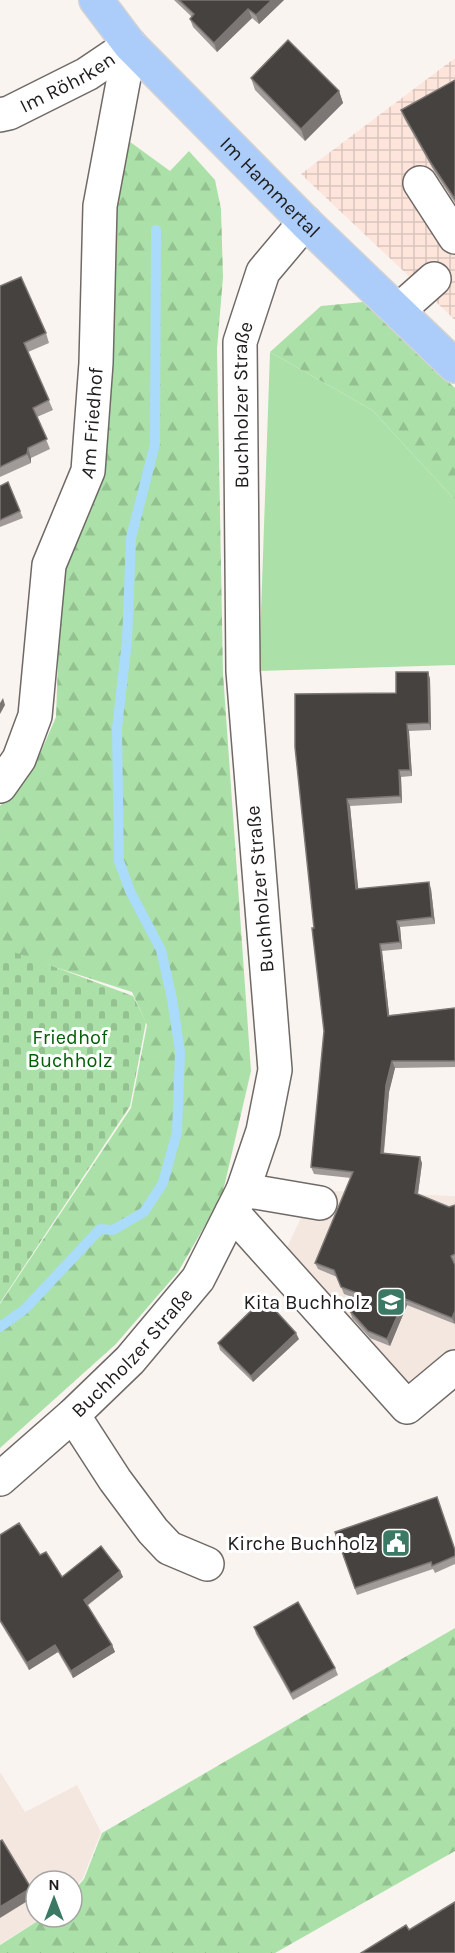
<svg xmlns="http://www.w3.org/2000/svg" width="455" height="1953" viewBox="0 0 455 1953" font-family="Karla,sans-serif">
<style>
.built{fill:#f4e7df}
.industrial{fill:url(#industrial-grid)}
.grass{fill:#abe1a8}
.forest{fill:url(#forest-firs)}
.cemetery{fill:url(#cemetery-stones)}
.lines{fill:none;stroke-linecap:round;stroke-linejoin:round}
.stream{stroke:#aadbfa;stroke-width:10}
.minor-casing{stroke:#6f6a67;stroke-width:36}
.major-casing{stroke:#d2d2d2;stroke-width:36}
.minor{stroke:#fff;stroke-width:33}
.major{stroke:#accdfa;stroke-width:33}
.wall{fill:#a09b98}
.shaded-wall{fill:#7c7774}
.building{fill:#46423f;stroke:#7c7774;stroke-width:1.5}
.labels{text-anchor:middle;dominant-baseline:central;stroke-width:6;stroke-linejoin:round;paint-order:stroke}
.street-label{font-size:20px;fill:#1f1d1c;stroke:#fff}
.park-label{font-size:20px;fill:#005e06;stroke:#fff}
.poi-label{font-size:20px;fill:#1f1d1c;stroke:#fff;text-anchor:end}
</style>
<defs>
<pattern id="industrial-grid" width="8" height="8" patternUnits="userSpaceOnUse" patternTransform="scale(1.5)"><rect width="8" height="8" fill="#fee5dc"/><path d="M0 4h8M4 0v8" fill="none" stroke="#d9c4bc"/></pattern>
<pattern id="forest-firs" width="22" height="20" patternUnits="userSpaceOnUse" patternTransform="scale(1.5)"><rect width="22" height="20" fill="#abe1a8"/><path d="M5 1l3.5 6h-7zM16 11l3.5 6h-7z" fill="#93c190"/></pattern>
<pattern id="cemetery-stones" width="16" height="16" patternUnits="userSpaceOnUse" patternTransform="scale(1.5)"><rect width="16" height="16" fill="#abe1a8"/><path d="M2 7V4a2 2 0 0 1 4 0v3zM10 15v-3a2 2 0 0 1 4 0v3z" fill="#93c190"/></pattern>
</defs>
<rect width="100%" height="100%" fill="#faf4f0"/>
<g class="built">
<path d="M314 1190 455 1196V1349L406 1386 283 1256Z"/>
<path d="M0 1772 25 1812 77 1785 101 1832 83 1878 72 1891V1881H36V1917H44L0 1944Z"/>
</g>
<path class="industrial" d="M455 58V320L301 174Z"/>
<path class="grass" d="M270 352 372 410 455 500V665L259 671Z"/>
<g class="forest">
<path d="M122 136 170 171 189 151 215 180 221 209 223 277 217 349 223 673 251 1071 222 1196 178 1272 116 1344 0 1448V1304L131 1108 147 1025 132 992 5 951 0 947V806L36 763 56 717 61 575 107 450 114 239Z"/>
<path d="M363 302 455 388V500L372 410 270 352 321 306Z"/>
<path d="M455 1628V1851L275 1953H0V1945L44 1917H72V1893L84 1879 102 1833Z"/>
</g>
<path class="cemetery" d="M0 945 6 949 133 996 146 1022 130 1106 0 1303Z"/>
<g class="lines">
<path class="stream" d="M0 1327 25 1309 100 1229 113 1230 144 1212 163 1183 177 1132 180 1052 172 999 161 950 130 891 119 861 117 728 127 641 131 538 155 444 156 230"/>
<g class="minor-casing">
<g id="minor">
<path id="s1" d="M0 115 9 113 87 74 130 45"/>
<path d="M420 183 455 237"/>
<path d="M398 311 434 279"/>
<path id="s2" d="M0 786 19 759 35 716 49 565 88 471 96 363 100 206 130 45"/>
<path d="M243 1190 320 1203"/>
<path d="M232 1212 407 1407 455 1367"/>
<path d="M73 1415 115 1480 153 1531 169 1548 207 1564"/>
<path id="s3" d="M0 1479 73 1415 130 1360 198 1279 243 1190 263 1131 275 1070 243 671 240 342 263 272 305 222"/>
</g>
</g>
<g class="major-casing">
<g id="major">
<path id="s4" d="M96 0 130 45 305 222 455 366"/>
</g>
</g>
<use href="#minor" class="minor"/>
<use href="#major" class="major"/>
</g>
<g class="wall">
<path d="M174 0H284L259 24 252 18 217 52 193 27 190 19 192 17Z"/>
<path d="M251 78 339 91 343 103 305 141 255 90Z"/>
<path d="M455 80V203L434 171 404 118 401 110Z"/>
<path d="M0 286 46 333 49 343 28 352 53 410 37 417 50 449 31 458V463L0 477Z"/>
<path d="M8 482 23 518 0 527V486Z"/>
<path d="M428 672 430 679 431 730 409 731 412 776 401 777 402 803 350 806 358 889H431L435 924 400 927 402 949 382 951 389 1015 455 1008V1067L395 1068 389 1092 384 1153 422 1163 418 1194 449 1207 455 1205V1262H454L455 1324 407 1305 390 1346 370 1338 352 1318 350 1311 355 1298 344 1294 337 1277 318 1269 315 1263 351 1178 314 1174 311 1167 324 1031 314 928 295 747 396 693Z"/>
<path d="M299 1339 253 1382 220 1350 218 1343Z"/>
<path d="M335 1532 455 1550V1564L435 1573 433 1569 357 1595Z"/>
<path d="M0 1535 40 1555 62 1577 120 1571 123 1577 87 1606 112 1645 115 1652 73 1678 58 1652 29 1670 0 1622Z"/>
<path d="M254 1627 335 1668 338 1675 293 1700 256 1634Z"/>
</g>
<g class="shaded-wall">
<path d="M272 0H284L259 24 256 15Z"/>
<path d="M248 9 252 18 217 52 214 43Z"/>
<path d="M339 91 343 103 305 141 301 129Z"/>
<path d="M28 448 31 458V463L27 454Z"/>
<path d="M428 672 430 679 431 730 429 723Z"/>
<path d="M3 698 5 705 0 714V703Z"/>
<path d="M407 724 409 731 412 776 410 770Z"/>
<path d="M399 770 401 777 402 803 400 796Z"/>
<path d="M347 799 350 806 359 896 356 889Z"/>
<path d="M429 882 431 889 435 924 432 917Z"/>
<path d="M397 921 400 927 402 949 400 942Z"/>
<path d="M380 944 382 951 390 1022 388 1016Z"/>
<path d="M392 1061 395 1068 389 1092 383 1159 381 1153 386 1085Z"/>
<path d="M420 1157 422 1163 417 1200 415 1193Z"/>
<path d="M405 1299 407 1305 390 1346 387 1339Z"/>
<path d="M455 1311V1324L452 1318Z"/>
<path d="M296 1333 299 1339 253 1382 251 1376Z"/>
<path d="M120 1571 123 1577 86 1606 84 1600Z"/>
<path d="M55 1645 58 1652 29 1670 27 1663Z"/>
<path d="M112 1645 115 1652 73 1678 71 1671Z"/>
<path d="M31 1888 34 1897 0 1918V1907Z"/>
</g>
<g class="building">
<path d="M179 0H272L256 15 248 9 214 43 190 19 194 14Z"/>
<path d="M288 40 339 91 301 129 251 78Z"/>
<path d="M455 80V199L431 163 401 110Z"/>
<path d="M21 277 46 333 24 343 49 400 33 408 47 439 28 448 27 454 0 467V286Z"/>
<path d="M8 482 20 511 0 520V486Z"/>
<path d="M396 672H428L429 723 407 724 410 770H399L400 796 347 799 356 889 429 882 432 917 397 921 400 942 380 944 388 1016 455 1008V1061H392L386 1085 381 1153 420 1157 415 1193 449 1207 455 1205V1254L451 1256 455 1265V1311L452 1318 405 1299 387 1339 368 1331 350 1311 357 1293 341 1287 334 1270 315 1263 353 1172 311 1167 324 1031 312 928H314L295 747V694L396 693Z"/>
<path d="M264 1298 296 1333 251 1376 218 1343Z"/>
<path d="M437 1497 455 1550V1556L432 1566 431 1562 355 1588 335 1532Z"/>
<path d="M19 1523 40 1555 46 1552 62 1577 101 1546 120 1571 84 1600 112 1645 71 1671 55 1645 27 1663 0 1620V1535Z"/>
<path d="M298 1602 335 1668 291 1693 254 1627Z"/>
<path d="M2 1840 31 1888 0 1907V1841Z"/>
<path d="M455 1902V1953H361L406 1925 409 1930Z"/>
</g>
<defs>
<g id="school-square" transform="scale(1.5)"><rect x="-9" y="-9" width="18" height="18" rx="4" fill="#3c7965" stroke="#fff"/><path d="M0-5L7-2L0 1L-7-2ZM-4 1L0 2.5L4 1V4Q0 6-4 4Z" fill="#fff"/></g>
<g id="civic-square" transform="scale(1.5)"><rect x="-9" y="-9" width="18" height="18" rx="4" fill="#3c7965" stroke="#fff"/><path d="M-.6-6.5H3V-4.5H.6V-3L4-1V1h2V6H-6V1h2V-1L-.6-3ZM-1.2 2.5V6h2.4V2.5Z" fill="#fff"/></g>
</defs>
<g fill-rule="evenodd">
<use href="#school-square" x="391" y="1302"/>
<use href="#civic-square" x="396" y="1543"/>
</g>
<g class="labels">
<g class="street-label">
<text stroke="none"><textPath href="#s1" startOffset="75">Im Röhrken</textPath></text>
<text stroke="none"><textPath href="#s4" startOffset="256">Im Hammertal</textPath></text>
<text stroke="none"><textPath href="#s3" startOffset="1173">Buchholzer Straße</textPath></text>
<text stroke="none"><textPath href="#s2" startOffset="381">Am Friedhof</textPath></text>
<text transform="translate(260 889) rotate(-95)">Buchholzer Straße</text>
<text stroke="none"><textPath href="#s3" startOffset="183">Buchholzer Straße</textPath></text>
</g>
<g class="park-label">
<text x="70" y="1037">Friedhof<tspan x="70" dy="23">Buchholz</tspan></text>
</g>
<g class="poi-label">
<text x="370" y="1302">Kita Buchholz</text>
<text x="375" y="1543">Kirche Buchholz</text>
</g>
</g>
<g transform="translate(54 1899)"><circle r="28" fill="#ffffff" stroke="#a5a5a4" stroke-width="1.5"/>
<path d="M0-4.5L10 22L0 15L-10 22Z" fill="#3c7965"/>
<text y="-9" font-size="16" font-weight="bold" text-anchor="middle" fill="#1f1d1c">N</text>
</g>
</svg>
